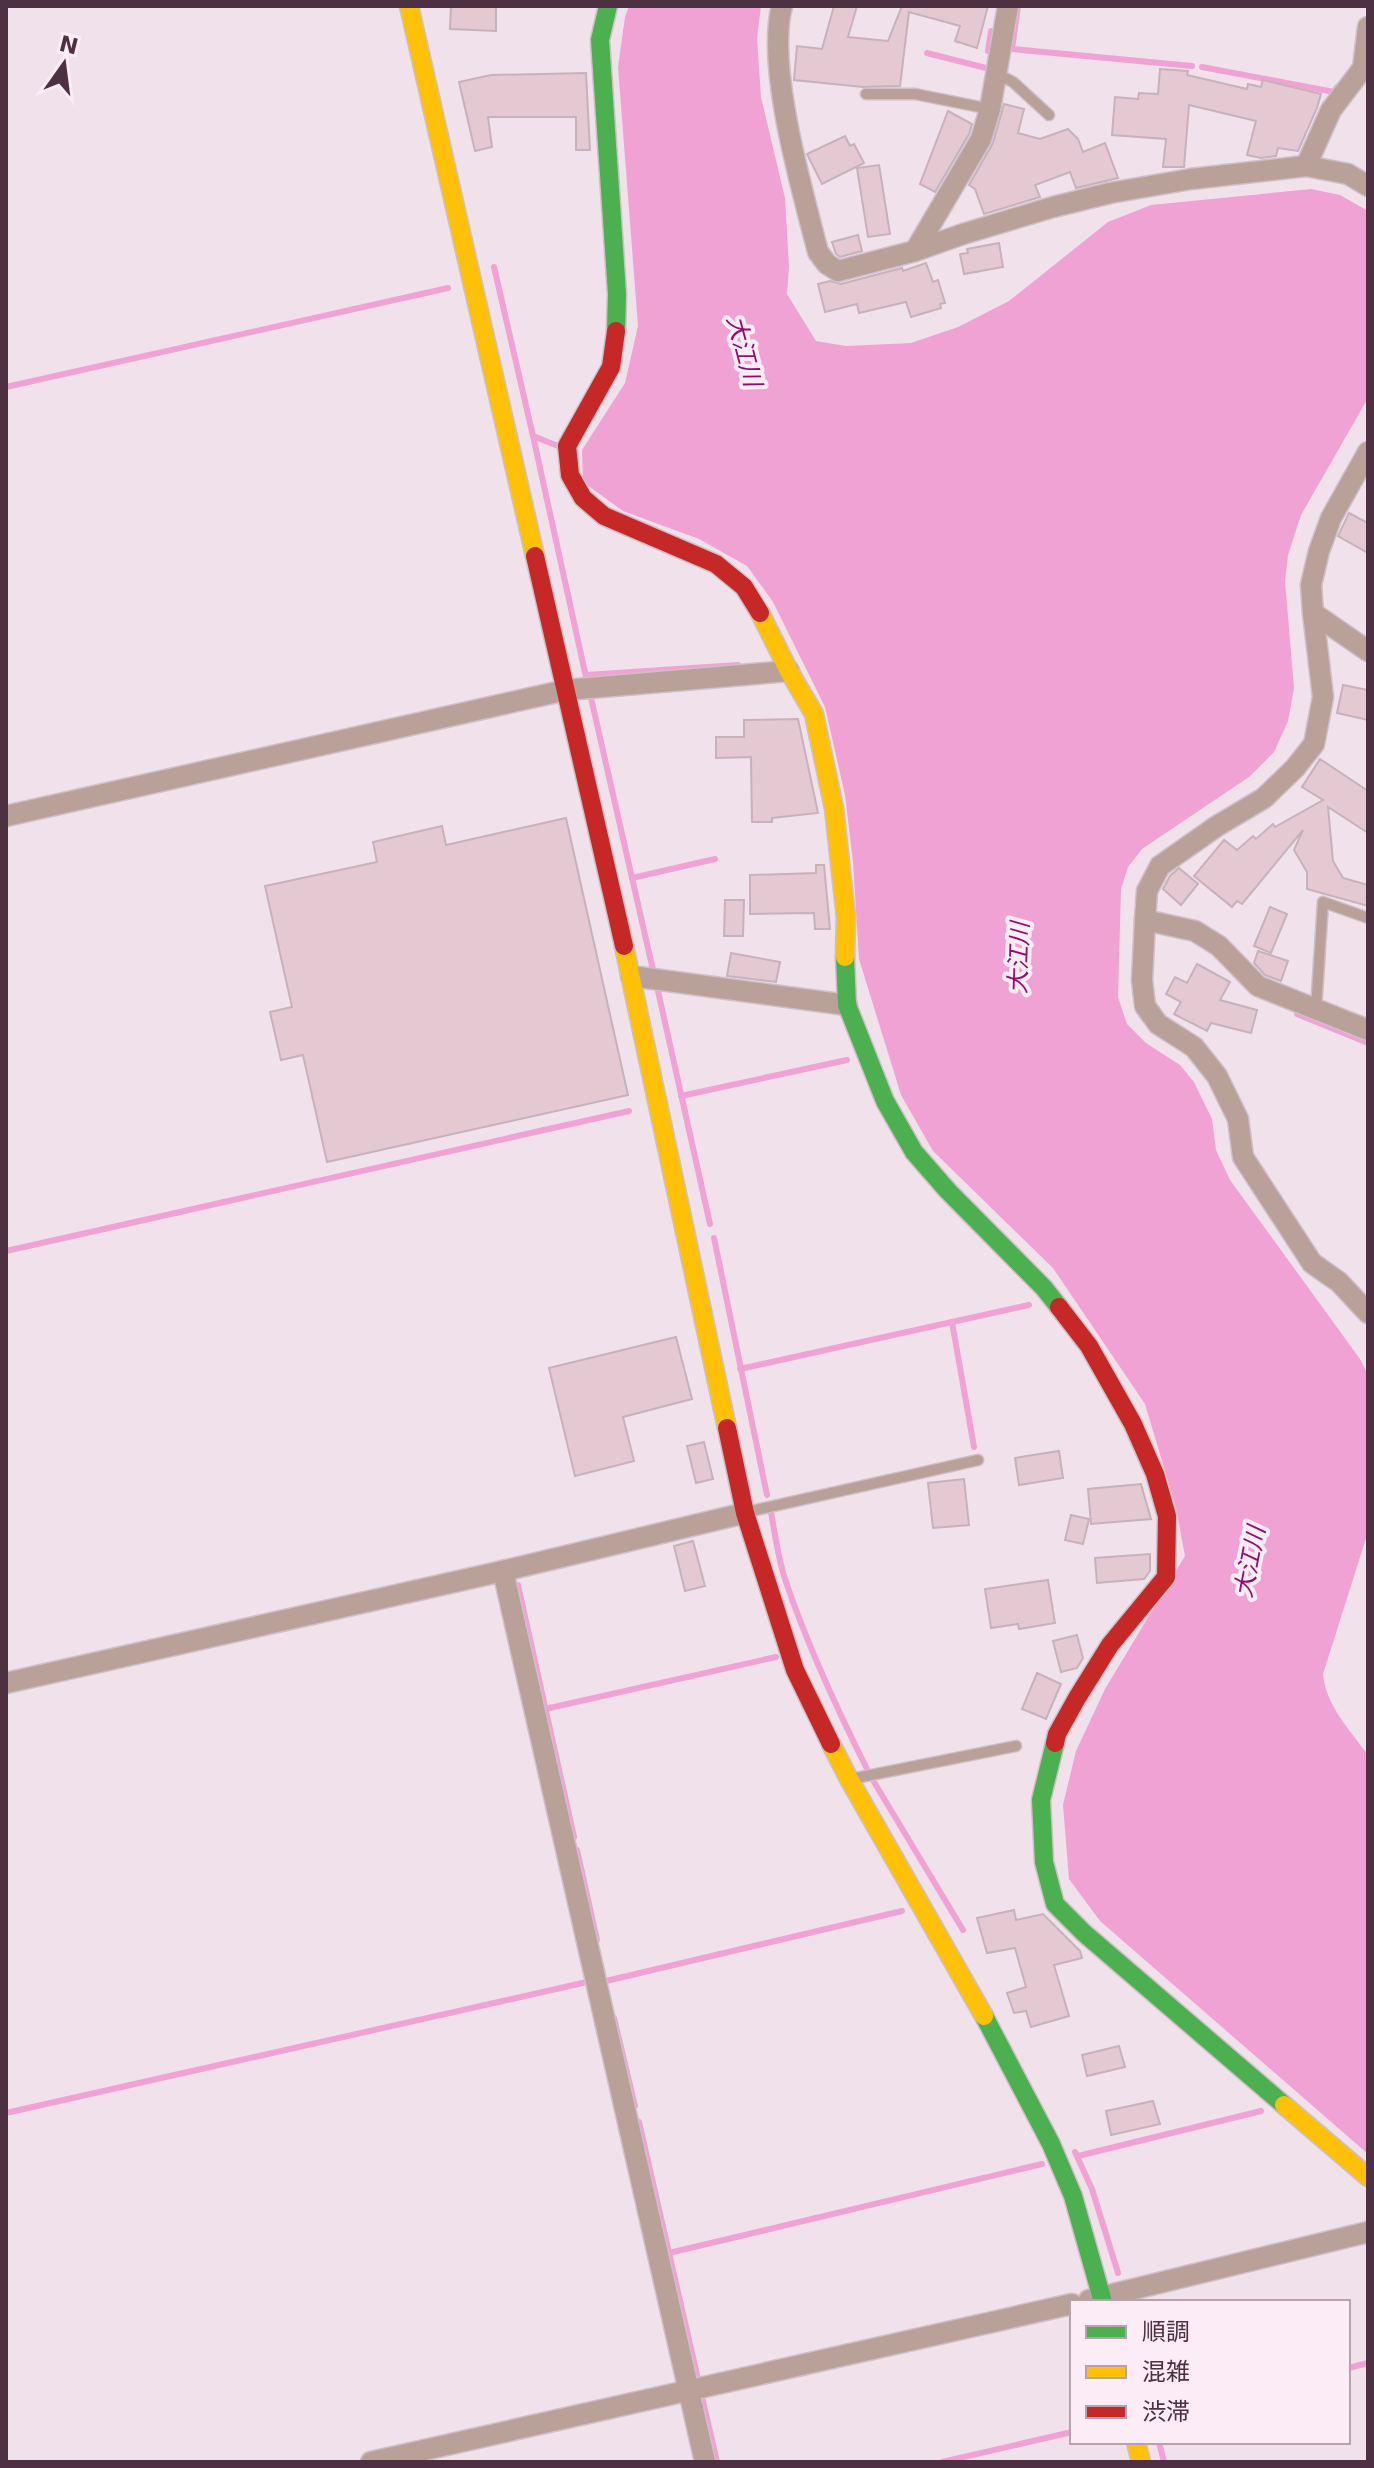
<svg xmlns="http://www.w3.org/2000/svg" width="1374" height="2468" viewBox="0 0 1374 2468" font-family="'DejaVu Sans','Noto Sans JP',sans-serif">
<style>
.water{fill:#f1a2d5}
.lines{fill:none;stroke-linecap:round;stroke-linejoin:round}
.stream{stroke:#f1a2d5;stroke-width:6}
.building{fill:#e4c9d3;stroke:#c7b1ba;stroke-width:2}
.lane-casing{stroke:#cfbfc8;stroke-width:13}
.street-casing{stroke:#cfbfc8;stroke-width:23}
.fast-casing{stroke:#cfbfc8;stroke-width:21}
.slow-casing{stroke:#cfbfc8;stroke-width:21}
.jam-casing{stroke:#cfbfc8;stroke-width:21}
.lane{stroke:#b9a19a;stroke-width:10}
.street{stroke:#b9a19a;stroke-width:20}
.fast{stroke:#4caf50;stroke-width:18}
.slow{stroke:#ffc107;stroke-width:18}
.jam{stroke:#c62828;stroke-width:18}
.labels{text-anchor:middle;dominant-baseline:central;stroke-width:8;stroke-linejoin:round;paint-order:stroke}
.water-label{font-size:24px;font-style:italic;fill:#900c6f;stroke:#fcecf5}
</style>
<rect width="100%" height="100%" fill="#f1e1eb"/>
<path class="water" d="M629 6H761L757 38 761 97 785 198 789 267 787 294 816 341 846 346 911 343 958 327 1009 301 1108 222 1151 205 1311 189 1340 195 1368 211V398L1301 515 1288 555 1285 581 1294 688 1288 721 1274 752 1249 777 1142 849 1128 867 1121 889 1118 997 1127 1024 1146 1043 1180 1065 1194 1082 1212 1119 1216 1150 1230 1180 1360 1359 1368 1375V1532L1323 1674C1326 1706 1350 1730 1368 1755V2154L1100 1921 1069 1879 1063 1805 1076 1751 1105 1689 1185 1556 1176 1508 1145 1404 1053 1268 933 1151 901 1095 859 959 853 862 845 795 825 707 773 602 747 566 699 539 623 511 583 482 582 450 625 383 638 326 618 67 625 17Z"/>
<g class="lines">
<g class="stream">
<path d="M1018 6 1012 49 1192 66"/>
<path d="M988 51 991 31"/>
<path d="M927 53 986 68"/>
<path d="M1202 67 1334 92 1337 87"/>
<path d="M494 267 533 436 558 446"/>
<path d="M6 387 448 288"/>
<path d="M533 436 586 677"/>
<path d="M586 675 738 665"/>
<path d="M591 698 653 970"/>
<path d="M632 878 715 859"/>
<path d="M658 991 710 1224"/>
<path d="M1297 1014 1368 1043"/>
<path d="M681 1096 847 1060"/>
<path d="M714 1238 767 1495"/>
<path d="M6 1251 629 1111"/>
<path d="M952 1322 974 1447"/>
<path d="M740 1369 1029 1305"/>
<path d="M771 1512C775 1534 778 1558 785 1579 807 1645 836 1707 867 1769"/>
<path d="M518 1585 574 1837"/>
<path d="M545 1709 776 1657"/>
<path d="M874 1782 963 1930"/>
<path d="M577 1850 597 1940"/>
<path d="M606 1981 902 1911"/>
<path d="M614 2018 635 2106"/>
<path d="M6 2113 587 1982"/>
<path d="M639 2122 698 2379"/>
<path d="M1075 2152 1092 2189 1118 2273"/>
<path d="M1078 2156 1261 2111"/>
<path d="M669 2253 1042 2164"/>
<path d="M1348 2368 1368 2363"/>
<path d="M703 2401 717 2462"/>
<path d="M1159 2442 1164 2462"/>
<path d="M942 2462 1072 2432"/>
</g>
</g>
<g class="building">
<path d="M451 6H496V31L450 29Z"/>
<path d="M834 6H857L848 37 888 41 902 6H988L977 48 955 41 960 26 909 12 900 86 863 87 794 80 797 46 822 49Z"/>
<path d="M1160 69 1188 71 1187 75 1247 89 1248 84 1261 87 1263 80 1321 94 1317 108 1298 151 1278 148 1276 156 1261 158 1247 155 1256 121 1189 105 1184 167H1163L1166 139 1112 135 1115 97 1138 99 1139 93 1158 94Z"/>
<path d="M586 73 590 150H576V117H488L492 147 475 151 459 82 491 75Z"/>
<path d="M1004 104 1024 109 1018 133 1040 139 1068 129 1078 139 1083 152 1105 143 1118 178 1076 188 1070 172 1035 185 1040 197 984 214 975 189 969 185 993 143Z"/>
<path d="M948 111 972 124 969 134 935 192 920 184Z"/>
<path d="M845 136 850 146 854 144 864 163 822 184 807 154Z"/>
<path d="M879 165 890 234 868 237 857 168Z"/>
<path d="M858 235 862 251 840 257 836 254 832 242Z"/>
<path d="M999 243 1003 267 964 274 960 254 968 253 967 249Z"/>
<path d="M926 263 933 282 938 280 945 303 940 304 941 308 911 317 906 302 859 313 857 304 825 312 818 284 830 281 841 284 902 268 903 271Z"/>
<path d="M1349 513 1368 523V553L1338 536Z"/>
<path d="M1343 685 1368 690V720L1337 713Z"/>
<path d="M798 719 818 813 772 818V822H752L751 757 716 758V737H744V720Z"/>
<path d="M1320 759 1368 791V833L1328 807 1333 861 1343 878 1368 885V906L1307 889V872L1294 850 1303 830 1242 904 1237 901 1232 907 1194 876 1224 840 1237 850 1253 836 1256 839 1273 824 1275 827 1323 800 1302 787Z"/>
<path d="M566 818 628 1095 327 1162 303 1055 281 1060 270 1012 292 1007 265 886 377 862 373 842 442 826 446 845Z"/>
<path d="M816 865H824L830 929H815L814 913 750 914V875L816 873Z"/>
<path d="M1179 868 1198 884 1181 905 1163 889 1170 876Z"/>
<path d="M725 900H744L743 936H724Z"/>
<path d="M1270 907 1287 914 1271 953 1254 946Z"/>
<path d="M1258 951 1288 961 1281 981 1265 975 1254 963Z"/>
<path d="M731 953 780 962 776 982 727 976Z"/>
<path d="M1197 964 1230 982 1220 1000 1257 1010 1251 1033 1211 1023 1207 1031 1174 1014 1181 1002 1166 994 1175 977 1187 983Z"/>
<path d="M676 1337 692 1399 623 1417 634 1461 575 1476 549 1368Z"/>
<path d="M704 1442 713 1479 696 1483 687 1446Z"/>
<path d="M1059 1451 1063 1478 1019 1485 1015 1458Z"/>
<path d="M964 1479 969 1525 933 1528 928 1483Z"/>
<path d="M1141 1484 1151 1519 1091 1524 1088 1489Z"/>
<path d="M1071 1515 1089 1519 1083 1544 1065 1540Z"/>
<path d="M693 1541 705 1586 685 1591 674 1546Z"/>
<path d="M1150 1554V1571L1144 1579 1097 1583 1095 1558Z"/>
<path d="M1048 1580 1055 1623 1019 1629 1018 1624 991 1628 985 1589Z"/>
<path d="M1077 1635 1083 1658 1077 1668 1061 1672 1053 1641Z"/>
<path d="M1037 1673 1061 1684 1046 1719 1022 1709Z"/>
<path d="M1014 1910 1016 1920 1043 1914 1080 1951 1082 1958 1054 1965 1069 2016 1031 2027 1026 2011 1014 2013 1007 1993 1026 1987 1015 1948 987 1953 977 1918Z"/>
<path d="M1119 2046 1125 2067 1087 2076 1082 2055Z"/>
<path d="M1153 2101 1160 2124 1111 2135 1106 2111Z"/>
</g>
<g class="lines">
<g class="lane-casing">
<g id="lane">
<path d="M997 74 1013 82 1049 115"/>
<path d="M866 94H915L990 109"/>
<path d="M1316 1009 1323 902 1368 918"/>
<path d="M747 1512 978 1460"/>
<path d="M851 1779 1016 1746"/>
</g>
</g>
<g class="street-casing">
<g id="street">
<path d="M782 6C766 67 802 189 818 252L827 264 838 271 915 251 963 234 1053 207 1110 193 1191 179 1306 166 1348 174 1368 186"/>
<path d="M1368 27 1363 68 1368 71"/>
<path d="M1306 166 1331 110 1363 68"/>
<path d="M915 251 981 139 990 109 1008 6"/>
<path d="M1368 452 1331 518 1319 551 1311 585 1313 613 1323 697 1314 744 1295 768 1264 798 1217 826 1160 866 1147 891 1145 920 1195 931 1219 946 1258 986 1368 1030"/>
<path d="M1313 613 1368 651"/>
<path d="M6 816 566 690 789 671"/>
<path d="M1145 920 1142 980 1145 1006 1158 1024 1194 1047 1217 1076 1238 1119 1243 1157 1312 1263 1339 1282 1368 1313"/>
<path d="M631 976 847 1005"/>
<path d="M503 1571 705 2462"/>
<path d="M6 1683 503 1571 745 1513"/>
<path d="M1089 2300 1368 2232"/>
<path d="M371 2462 1072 2304"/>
</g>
</g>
<g class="fast-casing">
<g id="fast">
<path d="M608 6 600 40 617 294 616 331"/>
<path d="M845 957 847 1005 885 1101 914 1152 948 1191 1044 1288 1059 1307"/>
<path d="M1055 1743 1041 1800 1044 1862 1055 1904 1084 1933 1284 2105"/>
<path d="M984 2016 1051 2144 1073 2196 1103 2302"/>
</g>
</g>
<g class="slow-casing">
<g id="slow">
<path d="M409 6 535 556"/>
<path d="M760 613 789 671 814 714 834 808 846 917 845 957"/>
<path d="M624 946 727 1428"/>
<path d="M831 1744 849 1779 984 2016"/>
<path d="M1284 2105 1368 2177"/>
<path d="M1136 2442 1141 2462"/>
</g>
</g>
<g class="jam-casing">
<g id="jam">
<path d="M616 331 611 367 567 446 570 475 583 498 604 516 716 564 744 587 760 613"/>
<path d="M535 556 624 946"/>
<path d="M727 1428 745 1513 795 1670 831 1744"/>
<path d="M1055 1743 1057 1734 1077 1698 1110 1645 1166 1577 1167 1516 1155 1474 1133 1424 1089 1346 1059 1307"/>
</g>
</g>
<use href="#lane" class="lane"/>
<use href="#street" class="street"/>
<use href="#fast" class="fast"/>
<use href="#slow" class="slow"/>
<use href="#jam" class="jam"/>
</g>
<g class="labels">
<g class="water-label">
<text transform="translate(744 351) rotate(75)">大江川</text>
<text transform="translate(1019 958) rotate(-88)">大江川</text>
<text transform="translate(1250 1562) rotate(-79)">大江川</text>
</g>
</g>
<rect width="1374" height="2468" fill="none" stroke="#4d3042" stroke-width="16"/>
<rect x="1070" y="2300" width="280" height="144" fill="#fcecf5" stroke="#b6a1ad" stroke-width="2"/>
<rect x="1086" y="2326" width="40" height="12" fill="#4caf50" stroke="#b6a1ad" stroke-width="2"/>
<text x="1142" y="2340" font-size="24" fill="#4d3042">順調</text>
<rect x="1086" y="2366" width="40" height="12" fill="#ffc107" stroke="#b6a1ad" stroke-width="2"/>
<text x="1142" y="2380" font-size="24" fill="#4d3042">混雑</text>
<rect x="1086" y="2406" width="40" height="12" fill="#c62828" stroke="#b6a1ad" stroke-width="2"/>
<text x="1142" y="2420" font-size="24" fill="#4d3042">渋滞</text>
<g transform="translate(64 64) rotate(14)" stroke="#fcecf5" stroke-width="6" paint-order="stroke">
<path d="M0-6L14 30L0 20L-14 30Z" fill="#4d3042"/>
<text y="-12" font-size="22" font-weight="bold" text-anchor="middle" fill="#4d3042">N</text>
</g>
</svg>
